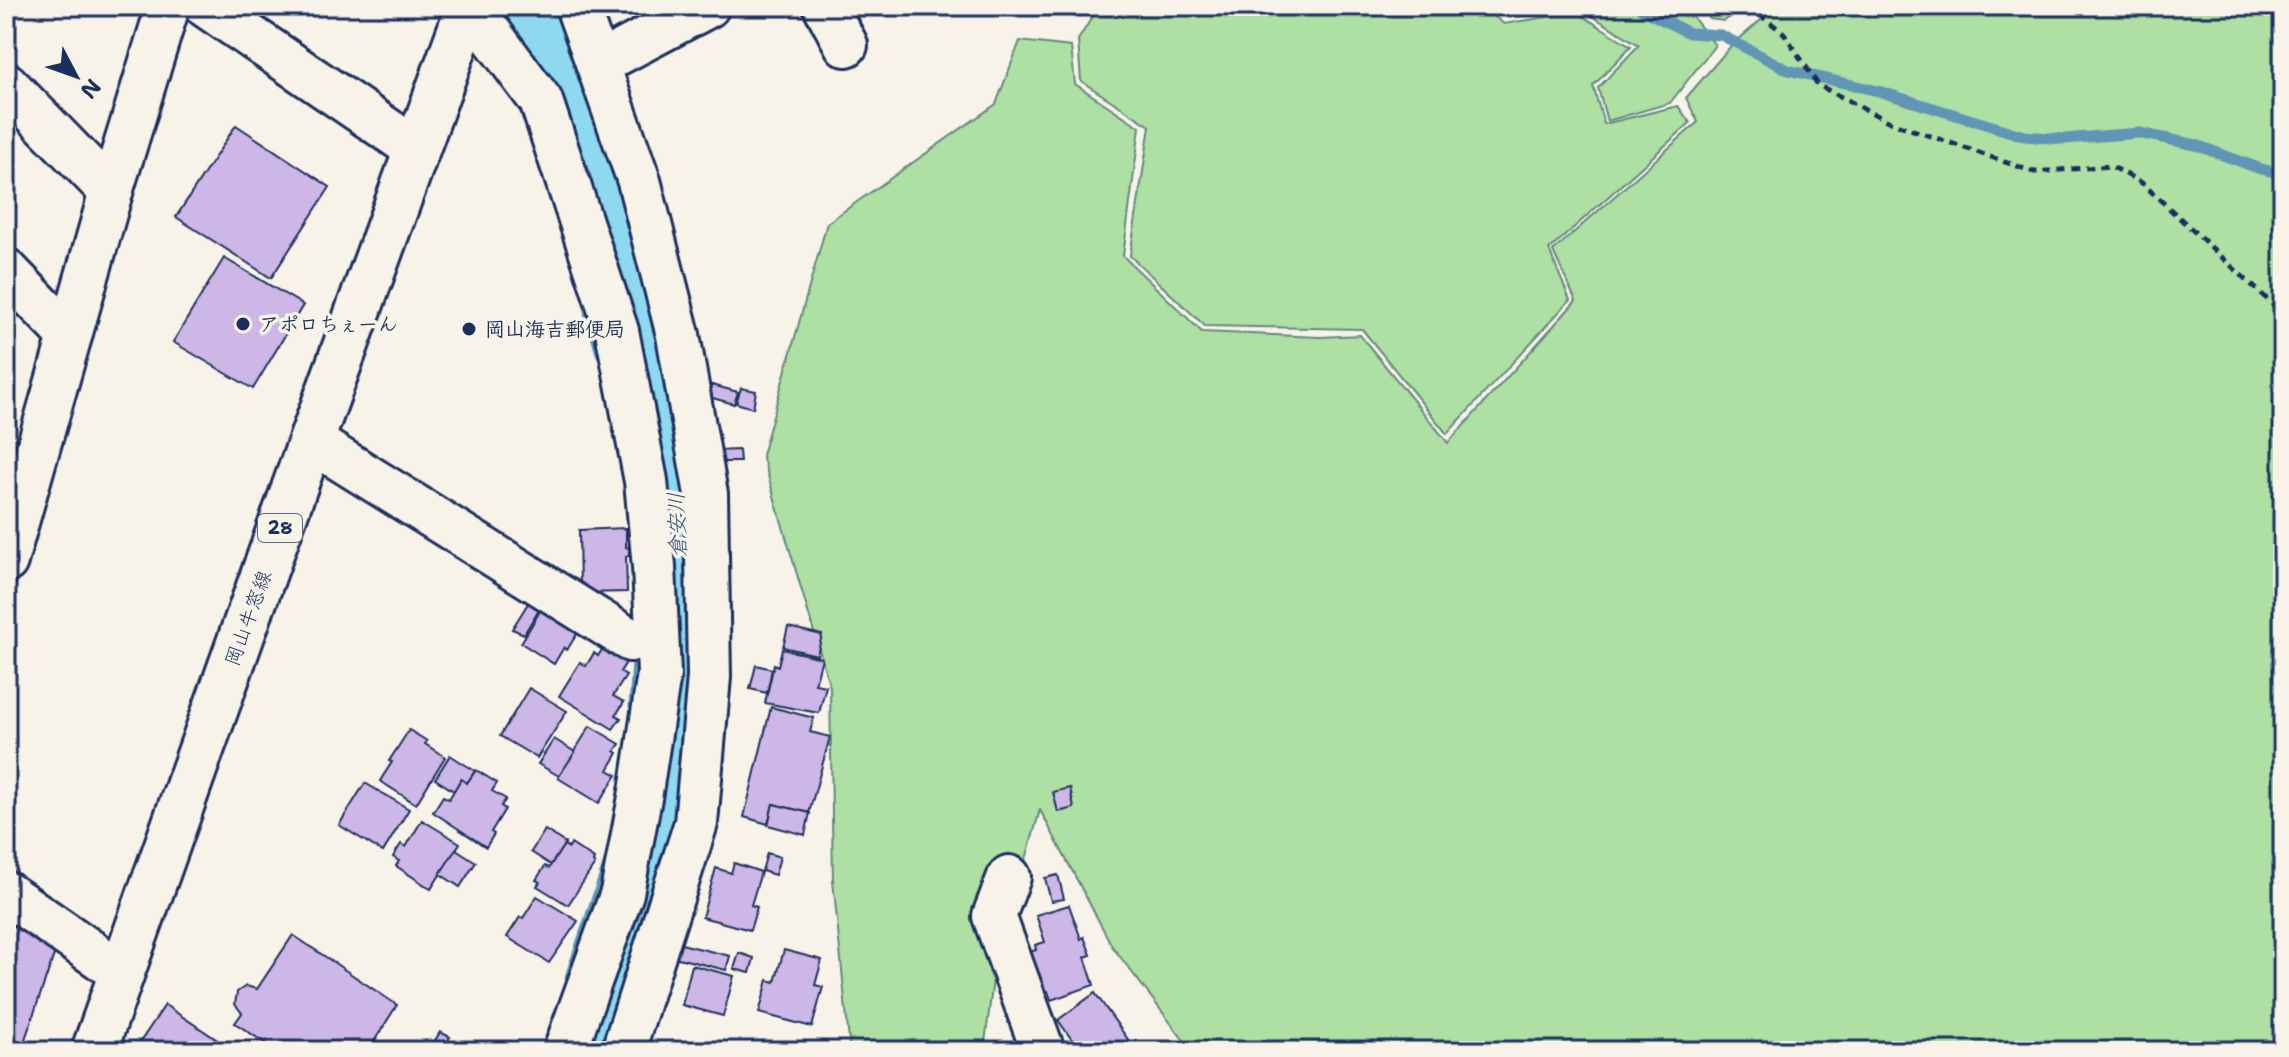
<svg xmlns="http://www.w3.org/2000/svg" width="2289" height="1057" viewBox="0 0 2289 1057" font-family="'Shantell Sans','Klee One',sans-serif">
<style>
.green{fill:#ade0a2;stroke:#648880;stroke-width:2}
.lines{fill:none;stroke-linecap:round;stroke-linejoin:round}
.stream{stroke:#6095b5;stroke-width:11}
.river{stroke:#8ed9ef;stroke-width:66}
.building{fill:#cdb7e7;stroke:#1b2f5e;stroke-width:2}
.minor-casing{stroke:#1b2f5e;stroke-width:48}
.primary-casing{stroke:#1b2f5e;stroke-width:50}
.path{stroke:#1b2f5e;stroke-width:5;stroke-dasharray:8 6;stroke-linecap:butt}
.minor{stroke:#f7f3e8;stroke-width:42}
.primary{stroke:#f7f3e8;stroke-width:44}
.poi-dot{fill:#1b2f5e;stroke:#f7f3e8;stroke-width:3}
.labels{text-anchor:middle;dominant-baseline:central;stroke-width:7;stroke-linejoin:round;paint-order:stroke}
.shield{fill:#f7f3e8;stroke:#5d6a87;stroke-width:2}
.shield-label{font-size:18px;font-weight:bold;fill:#1b2f5e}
.poi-label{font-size:20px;font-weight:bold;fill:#1b2f5e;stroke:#f7f3e8;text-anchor:start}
.street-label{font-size:20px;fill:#1b2f5e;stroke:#f7f3e8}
.water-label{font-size:22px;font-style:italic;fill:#32517b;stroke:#f7f3e8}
</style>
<rect width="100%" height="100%" fill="#f7f3e8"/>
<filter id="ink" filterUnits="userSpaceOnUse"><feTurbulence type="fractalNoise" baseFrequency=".0125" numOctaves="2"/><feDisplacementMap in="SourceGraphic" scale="16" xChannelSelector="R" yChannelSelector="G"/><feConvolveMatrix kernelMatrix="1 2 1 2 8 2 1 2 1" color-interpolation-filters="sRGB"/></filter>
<g filter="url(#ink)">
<g class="green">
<path d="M1099 6H1481L1504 24 1576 12 1631 46 1593 86 1604 124 1678 106 1690 123 1549 250 1570 300 1447 434 1362 329 1205 326 1130 256 1150 126 1081 81 1078 40Z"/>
<path d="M1494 6H1575L1508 18Z"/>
<path d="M1576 6H1684L1715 45 1670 103 1607 121 1598 88 1639 45Z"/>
<path d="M1701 6H1751L1723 21 1710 19Z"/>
<path d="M1777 6H2283V1051H1192L1112 946 1040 810 994 972 984 1051H850L833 880 830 687 762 455 827 223 996 104 1020 41 1071 47 1075 84 1140 127 1123 256 1202 332 1320 337 1360 335 1448 443 1576 301 1553 251 1698 122 1686 98 1730 47Z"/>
</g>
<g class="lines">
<g class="stream">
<path d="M1639 6 1641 9 1689 33 1721 35 1788 70 1878 91 2024 136 2064 139 2139 133 2196 145 2261 169 2283 174"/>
<path d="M589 312 601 353"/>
<path d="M6 603 16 569"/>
<path d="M634 706 638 647"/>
<path d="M570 977 608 865"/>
</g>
<path class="river" d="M537 6 653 372 677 486 681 659 675 788 651 884 591 1051"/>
</g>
<g class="building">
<path d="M236 125 330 187 271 278 176 217Z"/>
<path d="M224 258 303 305 253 389 173 342Z"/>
<path d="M712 385 738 392 734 404 709 397Z"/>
<path d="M741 388 756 391 753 408 736 403Z"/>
<path d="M739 450 740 462H715L714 451Z"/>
<path d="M626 528V547L629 548V556H626L627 592 582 593 580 589 579 530Z"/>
<path d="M530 600 541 606 524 634 512 629Z"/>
<path d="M543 606 580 629 567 650 564 647 554 664 521 643Z"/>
<path d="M788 627 822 635 817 655 783 647Z"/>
<path d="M607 642 630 656 620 672 626 676 613 696 624 702 616 715 621 718 613 729 559 696 580 662 586 666 594 653 598 656Z"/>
<path d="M782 649 822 658 815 684 826 686 819 713 765 703 774 664 778 666Z"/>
<path d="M756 665 772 669 767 693 750 689Z"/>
<path d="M529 688 567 711 537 758 500 736Z"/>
<path d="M771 707 814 718 810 732 830 737 809 813 773 804 768 824 744 817Z"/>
<path d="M590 726 620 744 615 751 618 753 608 770 617 775 599 803 558 778Z"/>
<path d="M409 730 427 741 425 744 445 757 416 804 380 781 392 762 389 761Z"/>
<path d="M554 739 575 752 559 776 538 764Z"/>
<path d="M450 755 475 771 467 783 461 779 454 791 435 779Z"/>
<path d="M476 770 497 783 492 791 506 799 501 806 505 809 491 832 494 834 486 847 433 812 443 796 449 799 461 779 467 783Z"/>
<path d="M365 783 409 809 383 852 339 825Z"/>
<path d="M1070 788 1074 808 1058 812 1053 792Z"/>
<path d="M773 804 810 813 805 835 768 825Z"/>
<path d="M422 820 460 843 431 889 396 866 399 861 393 857 401 844 406 847Z"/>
<path d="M545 830 565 843 551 865 531 852Z"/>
<path d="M571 844 594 859 593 862 595 864 568 905 537 886 540 882 536 880 545 866 549 868 564 845 569 848Z"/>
<path d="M456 849 476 862 460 887 440 874Z"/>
<path d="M767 853 780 857 775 875 762 871Z"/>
<path d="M734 863 761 872 751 905 757 907 750 930 702 917 716 868 731 873Z"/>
<path d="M1058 875 1064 899 1051 901 1045 878Z"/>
<path d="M537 896 578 921 549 963 507 937 520 917 523 918Z"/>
<path d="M1069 905 1081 939 1084 937 1091 955 1085 957 1094 985 1051 1000 1048 991 1039 994 1025 953 1036 950 1035 945 1045 942 1036 915Z"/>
<path d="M6 908 57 946 21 1051H6Z"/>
<path d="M293 935 397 1005 368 1051H277L235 1023 242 1013 235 1004 237 992 246 986 257 989Z"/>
<path d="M677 943 730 956 726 970 674 957Z"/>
<path d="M784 950 822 960 815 985 823 987 812 1027 759 1013 768 980 775 982Z"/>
<path d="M739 953 754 958 750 973 734 969Z"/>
<path d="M692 965 734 976 723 1016 682 1005Z"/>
<path d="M1095 993 1134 1048 1131 1051H1080L1058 1020Z"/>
<path d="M165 1005 234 1051H134Z"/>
<path d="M440 1032 450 1037 443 1050 433 1044Z"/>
</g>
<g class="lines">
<g class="minor-casing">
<g id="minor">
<path d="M206 6 417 150"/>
<path d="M470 6 541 101 617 331 646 481 654 567 659 674 641 792 622 893 565 1051"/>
<path d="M577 6 639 181 678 335 706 494 709 677 696 823 623 1051"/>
<path d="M825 6 846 45"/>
<path d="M598 64 708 6"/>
<path d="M6 84 111 192"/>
<path d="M6 270 70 336"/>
<path d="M311 441 630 640"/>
<path d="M6 561 111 192 168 6"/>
<path d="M1009 877 994 916 1043 1051"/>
<path d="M6 893 122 973"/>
</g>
</g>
<g class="primary-casing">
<path id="primary" d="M94 1051 311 441 469 6"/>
</g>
<path class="path" d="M1748 6 1784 33 1818 85 1890 122 2034 172 2111 166 2142 183 2283 314"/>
<use href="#minor" class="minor"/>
<use href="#primary" class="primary"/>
</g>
</g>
<g class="poi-dot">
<circle cx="243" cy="324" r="8"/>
<circle cx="469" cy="329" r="8"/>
</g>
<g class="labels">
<rect class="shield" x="258" y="514" width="44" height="28" rx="6"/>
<g class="shield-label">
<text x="280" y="528">28</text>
</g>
<g class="poi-label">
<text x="259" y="324">アポロちぇーん</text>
<text x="485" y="329">岡山海吉郵便局</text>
</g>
<g class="street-label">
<text transform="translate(248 618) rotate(-70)">岡山牛窓線</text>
</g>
<g class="water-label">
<text transform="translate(677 525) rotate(-92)">倉安川</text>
</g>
</g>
<rect width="2289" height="1057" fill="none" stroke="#f7f3e8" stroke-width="32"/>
<rect x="16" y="16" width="2257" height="1025" fill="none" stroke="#1b2f5e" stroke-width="3" filter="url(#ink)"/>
<g transform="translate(76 76) rotate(131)" stroke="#f7f3e8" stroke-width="6" paint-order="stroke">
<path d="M0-6L14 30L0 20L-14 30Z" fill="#1b2f5e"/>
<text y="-12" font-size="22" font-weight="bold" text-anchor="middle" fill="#1b2f5e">N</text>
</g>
</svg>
